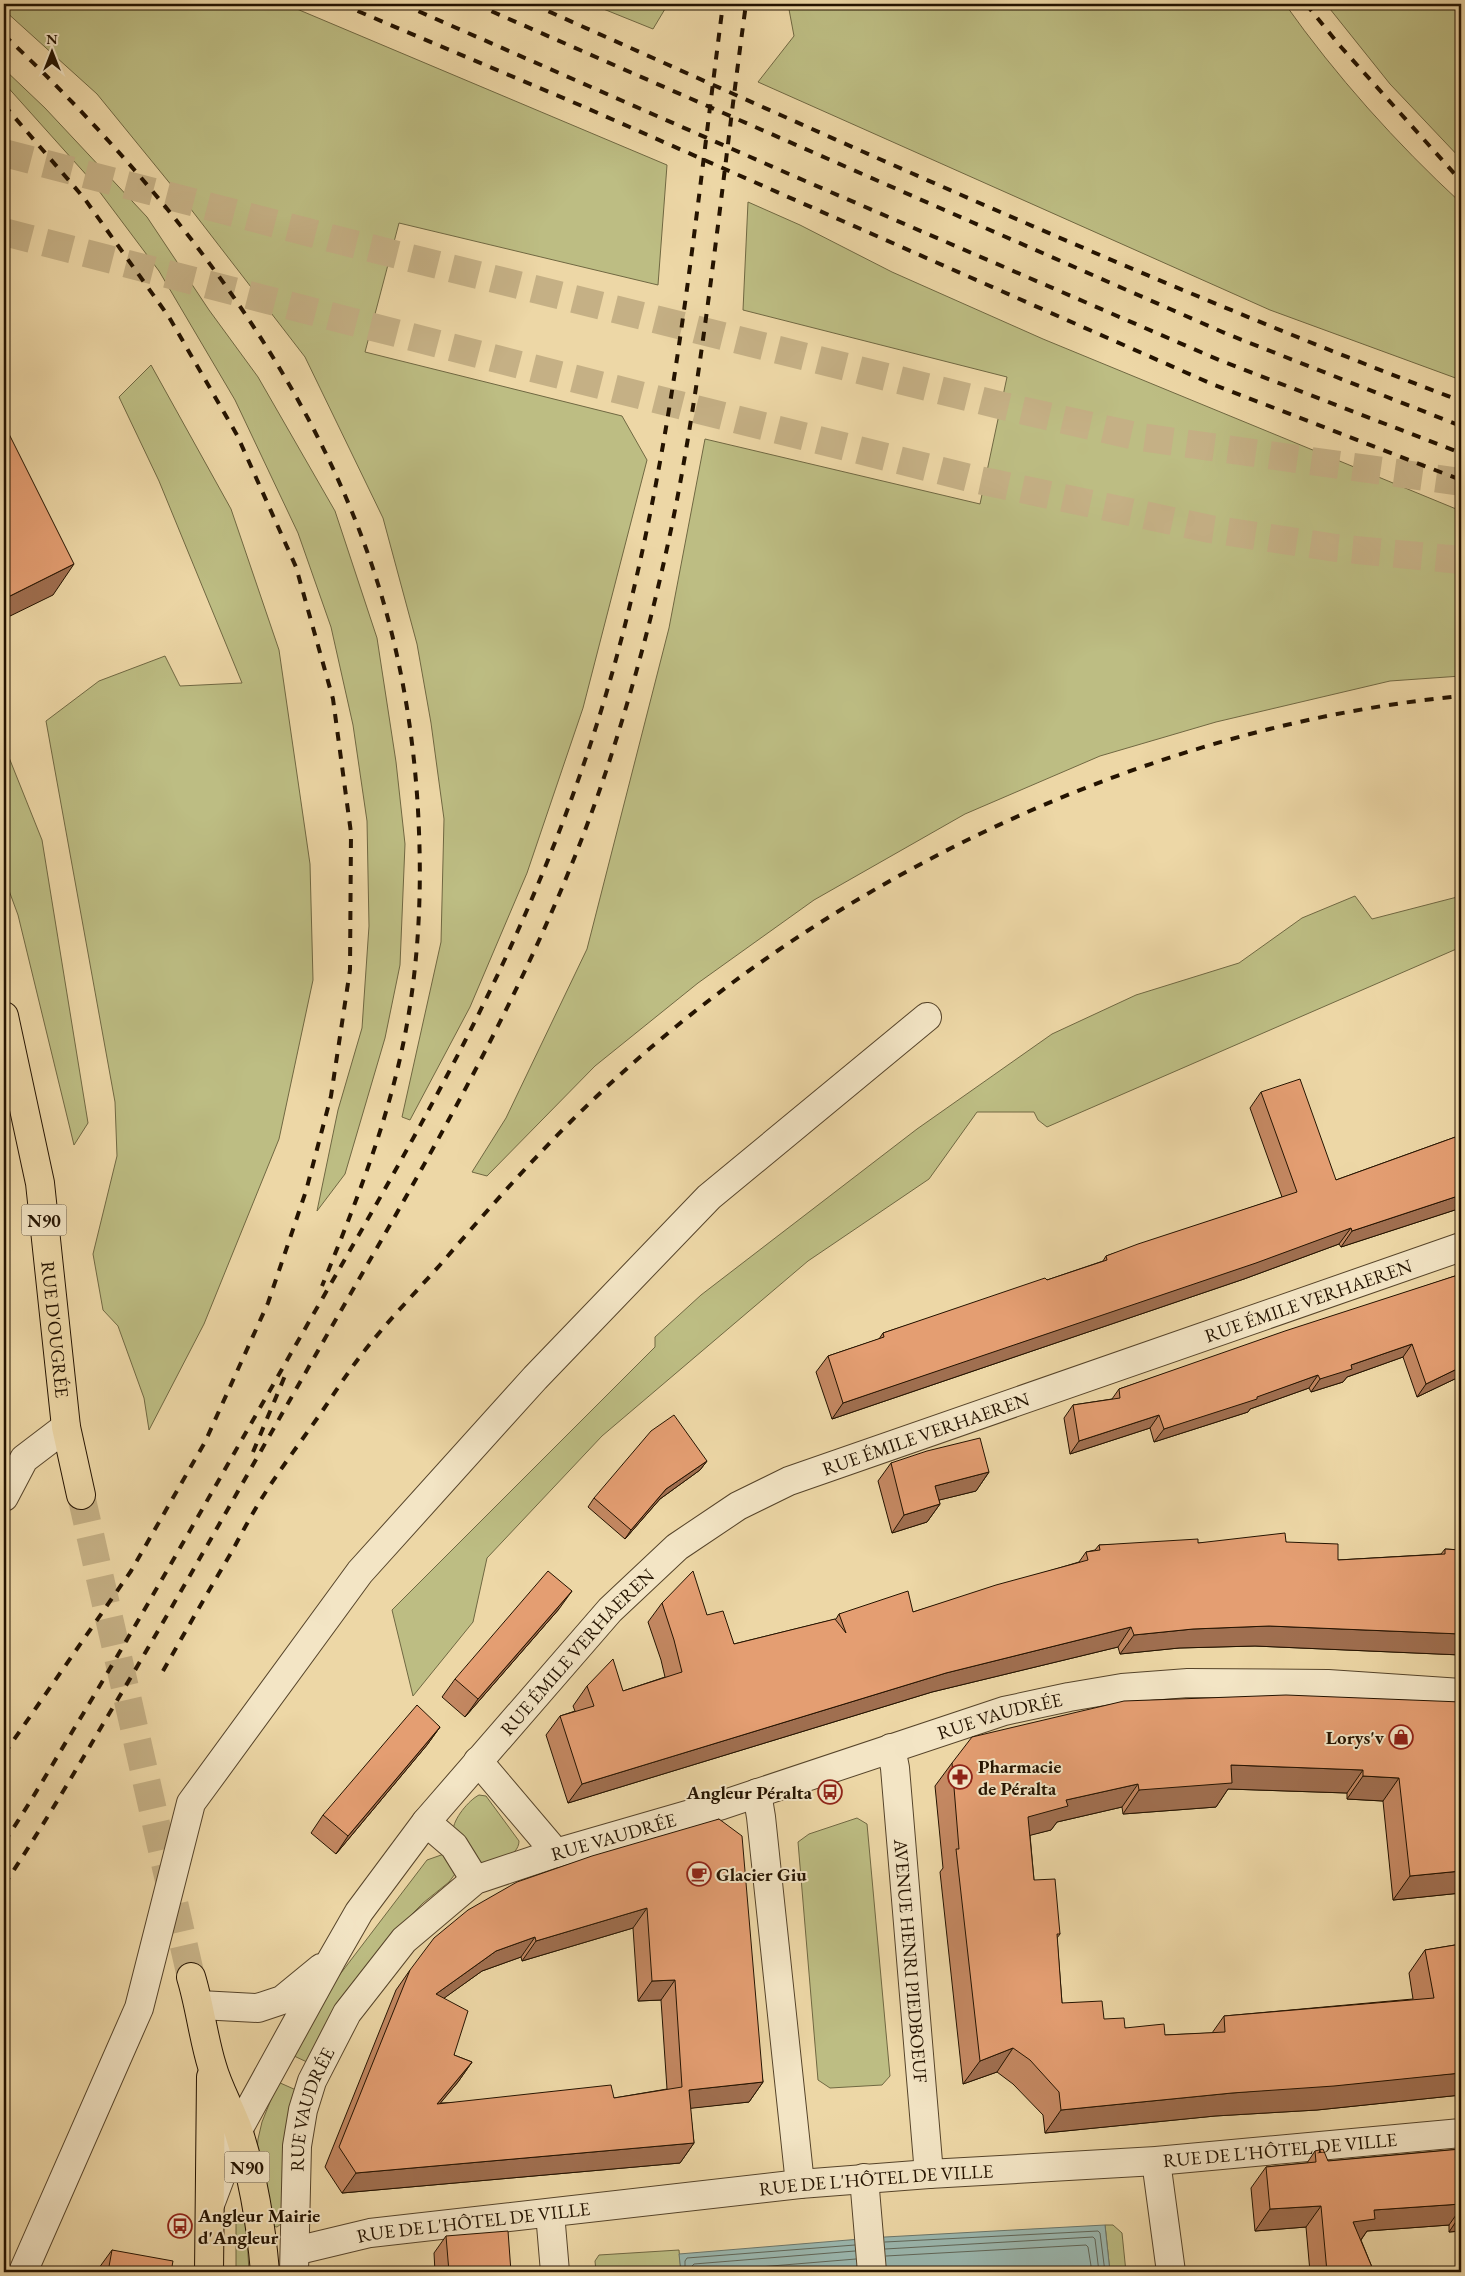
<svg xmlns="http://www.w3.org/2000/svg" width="1465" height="2276" viewBox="0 0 1465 2276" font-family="'EB Garamond',serif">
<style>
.green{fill:#bdbd83;stroke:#706842}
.water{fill:#9bb8b0;stroke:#6b766a}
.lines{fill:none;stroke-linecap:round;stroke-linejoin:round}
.shore{stroke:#606658;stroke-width:1}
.major-tunnel{stroke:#c5b085;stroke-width:28;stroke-dasharray:28 14;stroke-linecap:butt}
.highway-tunnel{stroke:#c5b085;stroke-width:28;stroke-dasharray:28 14;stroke-linecap:butt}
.minor-casing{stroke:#56442a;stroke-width:30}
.major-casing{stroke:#241300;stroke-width:30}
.minor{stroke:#f3e5c5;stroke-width:28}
.major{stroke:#edd7a6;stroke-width:28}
.rail{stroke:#241300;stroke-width:4;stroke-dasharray:9 9;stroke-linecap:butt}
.wall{fill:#c48862;stroke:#241300;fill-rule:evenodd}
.shaded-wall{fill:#a06f50;stroke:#241300}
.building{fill:#e49e72;stroke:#241300;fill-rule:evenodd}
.labels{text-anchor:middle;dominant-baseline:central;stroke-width:4;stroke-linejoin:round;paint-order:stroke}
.shield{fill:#f3e5c5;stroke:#62523b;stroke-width:1}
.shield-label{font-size:18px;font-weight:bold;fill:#241300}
.street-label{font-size:19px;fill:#241300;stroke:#f3e5c5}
.poi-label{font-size:19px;font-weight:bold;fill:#241300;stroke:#f3e5c5;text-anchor:start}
</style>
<rect width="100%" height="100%" fill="#edd7a6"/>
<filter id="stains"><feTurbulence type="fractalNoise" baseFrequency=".004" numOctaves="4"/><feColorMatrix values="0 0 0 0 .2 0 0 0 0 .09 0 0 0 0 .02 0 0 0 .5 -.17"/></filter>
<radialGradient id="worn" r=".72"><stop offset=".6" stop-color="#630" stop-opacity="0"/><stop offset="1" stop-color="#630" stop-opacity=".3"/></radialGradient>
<g class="green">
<path d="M4 4H285L667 165 658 285 399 223 365 352 622 416 647 460 583 708 527 873 470 1007 410 1120 402 1117 441 942 444 819 431 723 417 644 383 518 305 357 190 208 97 94 4 10Z"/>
<path d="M591 4H668L653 29Z"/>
<path d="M788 4H1285C1336 76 1396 143 1461 203V380L1270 310 758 82 794 36Z"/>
<path d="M1326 4H1461V159L1390 84Z"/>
<path d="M4 69 45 108 147 217 209 310 258 377 335 511 377 638 396 762 405 844 400 965 385 1038 345 1174 317 1211 338 1110 362 1028 369 926 367 821 353 725 331 627 298 533 235 400 159 271 90 179 4 83Z"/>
<path d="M748 202 800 225 892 272 1043 339 1461 511V676L1390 681 1216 722 1100 756 965 814 814 900 698 983 595 1066 487 1176 472 1172 506 1118 587 949 669 628 705 439 980 504 1007 377 743 310Z"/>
<path d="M151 365 231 509 279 650 310 864 313 980 279 1139 204 1324 149 1430 144 1398 118 1326 103 1310 93 1254 117 1156 115 1102 46 721 99 681 165 656 180 686 242 683 159 481 119 397Z"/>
<path d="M4 745 42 840 88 1123 74 1145 18 915 4 877Z"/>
<path d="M1355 896 1372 919 1461 896V947L1047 1127 1038 1120 1034 1112H977L929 1179 808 1261 602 1436 487 1558 473 1622 413 1696 392 1610 655 1347V1337L701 1295 917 1129 1052 1034 1136 995 1239 963 1302 918Z"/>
<path d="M479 1795 486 1796 519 1841C519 1857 493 1865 479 1862L453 1831C453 1819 469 1800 479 1795Z"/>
<path d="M857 1818 867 1824 890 2076 882 2085 830 2088 818 2080 798 1842 809 1834Z"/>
<path d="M444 1854 455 1862V1874L449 1882 423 1903 396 1930 309 2063 292 2055 325 1994 427 1860Z"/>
<path d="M278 2082 296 2090 283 2214 281 2224 277 2227 272 2226 257 2152 258 2139 262 2122Z"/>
<path d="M240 2217 246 2220 249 2272H236V2220Z"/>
<path d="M1105 2225H1113L1122 2233 1126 2272H1110Z"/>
<path d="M679 2250 681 2272H596L595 2261 599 2255Z"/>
</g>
<path class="water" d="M1105 2225 1110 2272H681L679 2254 885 2237Z"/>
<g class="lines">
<g class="shore">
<path d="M885 2242 1098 2231 1100 2233 1105 2272"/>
<path d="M885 2249 1093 2237 1095 2239 1099 2272"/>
<path d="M886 2256 1086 2245 1088 2247 1092 2272"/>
<path d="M685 2272V2261L687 2258 855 2245"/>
<path d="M692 2272V2266L694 2264 855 2251"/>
<path d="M699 2272 856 2259"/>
</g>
<path class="major-tunnel" d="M81 1495 191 1977"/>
<g class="highway-tunnel">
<path d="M4 153 338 240 1003 406 1140 437 1461 482"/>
<path d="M4 232 524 366 974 479 1210 529 1336 548 1461 560"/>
</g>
<g class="minor-casing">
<g id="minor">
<path d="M4 1497 24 1459 66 1427"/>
<path id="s1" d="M891 1748 895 1768 929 2174"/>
<path d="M478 1761 556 1853"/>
<path d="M757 1793 761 1817 800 2184"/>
<path d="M426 1822 454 1846 475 1880"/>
<path d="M200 2005 258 2008 282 2000 321 1968"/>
<path d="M1156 2161 1171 2272"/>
<path d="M864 2178 872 2272"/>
<path id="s2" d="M211 2202 238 2130 332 1959 359 1912 426 1822 610 1610 677 1547 738 1506 789 1481 1461 1247"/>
<path d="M550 2213 555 2272"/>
<path id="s3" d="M295 2251 370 2233 800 2184 929 2174 1156 2161 1461 2133"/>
<path d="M23 2272 139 2008 191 1803 360 1572 535 1378 709 1197 927 1017"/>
<path id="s4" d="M294 2272 297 2146 303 2110 312 2081 347 2013 404 1940 475 1880 556 1853 722 1805 1004 1711 1069 1697 1122 1688 1188 1683 1328 1684 1461 1693"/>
</g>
</g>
<g class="major-casing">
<g id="major">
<path id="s5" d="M4 1016 40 1183 66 1427 81 1495"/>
<path d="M191 1977C200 2006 203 2037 212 2066 218 2088 230 2108 238 2130 253 2176 261 2224 265 2272"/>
<path d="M209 2272 211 2077"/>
</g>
</g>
<use href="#minor" class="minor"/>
<use href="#major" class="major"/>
<g class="rail">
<path d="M341 4 582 106 1212 384 1461 480"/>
<path d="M402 4 789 174 1219 360 1461 453"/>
<path d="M475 4 1227 334 1461 426"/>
<path d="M532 4C840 141 1146 282 1461 401"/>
<path d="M1306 4 1341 47 1461 181"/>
<path d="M4 35C164 185 312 373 378 584 403 664 416 748 419 832 422 906 417 982 401 1054 383 1135 353 1210 322 1286"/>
<path d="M4 105 84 198 169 317 237 435 296 567 333 699 351 833 350 970 331 1096 306 1191 268 1303 205 1442 131 1571 4 1754"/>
<path d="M253 1452 287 1371"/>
<path d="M163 1671C185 1632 208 1592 231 1553 243 1531 255 1508 269 1487 286 1461 305 1436 323 1410 335 1392 348 1372 362 1354 386 1323 414 1294 440 1265 490 1207 541 1149 596 1097 825 879 1147 726 1461 696"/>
<path d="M4 1842C32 1801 57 1756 83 1714 147 1607 208 1499 269 1392 335 1275 404 1160 465 1041 529 916 583 784 619 648 675 438 695 219 723 4"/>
<path d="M4 1885C40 1831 73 1775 106 1719 175 1604 240 1487 307 1370 420 1171 542 973 612 753 640 665 663 575 680 484 709 325 724 163 746 4"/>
</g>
</g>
<g class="wall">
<path d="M1261 1092 1336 1180 1461 1135V1208L1341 1247 1339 1244 1244 1279 832 1419 816 1372 828 1356 879 1339 883 1333 1047 1280 1103 1261 1106 1256 1282 1197 1250 1108Z"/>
<path d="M1461 1274V1376L1417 1397 1403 1357 1347 1377 1343 1382 1311 1392 1309 1388 1250 1409 1248 1412 1154 1442 1150 1428 1070 1454 1064 1418 1073 1405 1112 1399 1119 1389Z"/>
<path d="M707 1461 700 1470 660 1499 625 1539 588 1507 594 1498Z"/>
<path d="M891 1463 989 1472 976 1491 939 1500 940 1504 927 1522 892 1533 878 1481Z"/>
<path d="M1286 1542 1338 1560 1441 1554 1445 1549 1461 1550V1655L1255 1646 1179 1648 1120 1654 1118 1647 932 1692 568 1803 546 1735 560 1716 575 1711 573 1706 587 1686 623 1691 665 1677 661 1660 648 1622 662 1603 707 1615 734 1644 836 1619 839 1614 913 1612 1079 1562 1086 1552 1095 1550 1099 1545 1198 1543Z"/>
<path d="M559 1609 465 1717 442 1697 455 1679Z"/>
<path d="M1461 1702V1893L1393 1900 1383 1801 1347 1799V1793L1228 1789 1216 1807 1123 1814 1122 1807 1057 1822 1051 1830 1030 1835 1034 1880 1060 1934 1057 1938 1062 2003 1125 2028 1165 2035 1212 2033 1224 2016 1413 1999 1409 1973 1425 1950 1461 1944V2095L1317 2110 1215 2116 1045 2133 1043 2115 1013 2084 997 2072 963 2084 940 1872 943 1868 935 1786 952 1763Z"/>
<path d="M440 1727 427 1745 336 1854 311 1833 323 1815Z"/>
<path d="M719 1819 763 2082 749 2102 690 2108 694 2143 680 2163 342 2193 325 2167 396 1990 410 1970ZM633 1928 638 2001 661 2000 667 2089 614 2098 440 2103 458 2082 472 2062 454 2055 444 1998 482 1971 521 1957 522 1961Z"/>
<path d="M1461 2149V2231L1449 2232V2225L1367 2231 1361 2240 1374 2272H1310L1306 2227 1255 2231 1251 2188 1266 2167 1307 2163 1315 2151 1328 2161Z"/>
<path d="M446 2236 511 2272H435L434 2253Z"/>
<path d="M112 2250 171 2272H96Z"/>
</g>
<g class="shaded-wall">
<path d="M74 564 53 595 4 619V599Z"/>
<path d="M1461 1195V1208L1341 1247 1352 1231Z"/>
<path d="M1351 1228 1339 1244 1244 1279 832 1419 843 1403Z"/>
<path d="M1412 1344 1403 1357 1347 1377 1343 1382 1311 1392 1320 1379 1351 1365Z"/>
<path d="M1461 1367V1376L1417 1397 1426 1384Z"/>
<path d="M1318 1375 1309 1388 1250 1409 1248 1412 1154 1442 1164 1429Z"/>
<path d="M1159 1415 1150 1428 1070 1454 1079 1441Z"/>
<path d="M707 1461 700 1470 660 1499 625 1539 631 1530 666 1489Z"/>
<path d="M989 1472 976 1491 923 1504 935 1486Z"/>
<path d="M940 1504 927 1522 892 1533 904 1515Z"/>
<path d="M572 1591 559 1609 465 1717 478 1699Z"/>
<path d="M1269 1626 1461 1634V1655L1255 1646 1179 1648 1120 1654 1134 1635 1193 1629Z"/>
<path d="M1131 1627 1118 1647 932 1692 568 1803 582 1784 946 1673Z"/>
<path d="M440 1727 427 1745 336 1854 348 1836Z"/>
<path d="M1231 1765 1363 1770 1347 1793 1228 1789 1216 1807 1123 1814 1139 1790Z"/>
<path d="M1363 1776 1399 1778 1383 1801 1347 1799Z"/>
<path d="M1138 1784 1122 1807 1057 1822 1051 1830 1012 1840 1028 1817 1066 1800Z"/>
<path d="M1461 1871V1893L1393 1900 1410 1876Z"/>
<path d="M647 1908 633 1928 522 1961 536 1941Z"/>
<path d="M535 1937 521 1957 482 1971 422 2014 436 1994 496 1951Z"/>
<path d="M675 1980 661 2000 638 2001 652 1981Z"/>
<path d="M1013 2048 997 2072 963 2084 980 2061Z"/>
<path d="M472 2062 458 2082 423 2124 437 2104Z"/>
<path d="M1461 2073V2095L1317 2110 1215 2116 1045 2133 1061 2110 1232 2093Z"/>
<path d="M763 2082 749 2102 675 2110 689 2090Z"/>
<path d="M694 2143 680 2163 342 2193 356 2173Z"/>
<path d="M1461 2204V2208L1449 2225 1367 2231 1360 2241 1353 2222 1374 2210Z"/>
<path d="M1321 2206 1306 2227 1255 2231 1270 2209Z"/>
<path d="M1461 2214V2231L1449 2232Z"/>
</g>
<g class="building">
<path d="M4 424 74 564 4 599Z"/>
<path d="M1300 1079 1336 1180 1461 1135V1195L1352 1231 1351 1228 1256 1263 843 1403 828 1356 884 1337 883 1333 1045 1278 1047 1280 1107 1260 1106 1256 1138 1244 1297 1192 1261 1092Z"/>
<path d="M4 1165 9 1191V1221L4 1225Z"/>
<path d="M1461 1274V1367L1426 1384 1412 1344 1351 1365 1352 1369 1320 1379 1318 1375 1257 1397V1399L1164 1429 1159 1415 1079 1441 1073 1405 1120 1398 1119 1389 1285 1331Z"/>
<path d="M674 1415 707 1461 666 1489 631 1530 594 1498 651 1431Z"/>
<path d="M980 1438 989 1472 935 1486 940 1504 904 1515 891 1463 927 1451Z"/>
<path d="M1285 1533 1286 1542 1338 1544V1560L1445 1554V1549L1461 1550V1634L1269 1626 1193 1629 1134 1635 1131 1627 946 1673 582 1784 560 1716 594 1706 587 1686 613 1659 623 1691 682 1672 674 1640 662 1603 693 1571 707 1615 723 1611 734 1644 835 1619 846 1633 839 1614 908 1591 913 1612 996 1585 1088 1560 1086 1552 1100 1550 1099 1545 1198 1539V1543Z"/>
<path d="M548 1571 572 1591 478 1699 455 1679Z"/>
<path d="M1286 1695 1461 1702V1871L1410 1876 1399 1778 1363 1776V1770L1231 1765 1232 1783 1139 1790 1138 1784 1066 1800 1068 1806 1028 1817 1034 1880 1055 1879 1060 1934H1057L1062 2003 1102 2001 1104 2019 1124 2018 1125 2028 1164 2024 1165 2035 1225 2032 1224 2016 1434 1998 1425 1950 1461 1944V2073L1334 2086 1232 2093 1061 2110 1059 2092 1030 2060 1013 2048 980 2061 956 1849H959L952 1763 972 1737 1124 1701Z"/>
<path d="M417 1705 440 1727 348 1836 323 1815Z"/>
<path d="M719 1819 742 1836 763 2082 689 2090 694 2143 356 2173 339 2147 410 1970 434 1938 468 1910 517 1882 592 1856ZM647 1908 652 1981 675 1980 682 2087 614 2098 611 2085 437 2104 472 2062 454 2055 468 2011 436 1994 496 1951 535 1937 536 1941Z"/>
<path d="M1323 2149 1328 2161 1461 2149V2204L1374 2210 1375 2219 1353 2222 1374 2272H1327L1321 2206 1270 2209 1266 2167 1316 2162 1315 2151Z"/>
<path d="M508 2231 511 2272H449L446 2236Z"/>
<path d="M112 2250 173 2261 171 2272H108Z"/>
</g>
<defs>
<g id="shop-ring" transform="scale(1.25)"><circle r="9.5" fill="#f3e5c5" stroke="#8f2418" stroke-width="1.5"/><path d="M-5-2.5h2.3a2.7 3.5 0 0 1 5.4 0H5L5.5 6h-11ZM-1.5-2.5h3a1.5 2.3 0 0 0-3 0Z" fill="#8f2418"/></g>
<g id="pharmacy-ring" transform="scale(1.25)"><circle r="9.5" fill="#f3e5c5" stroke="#8f2418" stroke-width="1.5"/><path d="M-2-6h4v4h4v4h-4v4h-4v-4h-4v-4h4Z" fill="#8f2418"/></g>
<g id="bus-ring" transform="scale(1.25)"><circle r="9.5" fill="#f3e5c5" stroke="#8f2418" stroke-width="1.5"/><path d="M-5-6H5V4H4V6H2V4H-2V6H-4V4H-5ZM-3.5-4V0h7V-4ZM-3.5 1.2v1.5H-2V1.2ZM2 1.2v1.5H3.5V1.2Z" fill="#8f2418"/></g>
<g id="cafe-ring" transform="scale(1.25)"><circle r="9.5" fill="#f3e5c5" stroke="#8f2418" stroke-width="1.5"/><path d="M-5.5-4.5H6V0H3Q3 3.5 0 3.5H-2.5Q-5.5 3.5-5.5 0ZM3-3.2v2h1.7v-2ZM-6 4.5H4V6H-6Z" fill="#8f2418"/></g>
</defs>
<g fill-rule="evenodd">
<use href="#shop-ring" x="1401" y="1737"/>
<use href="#pharmacy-ring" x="960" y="1777"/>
<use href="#bus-ring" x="830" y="1792"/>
<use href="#cafe-ring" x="699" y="1874"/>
<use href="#bus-ring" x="180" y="2226"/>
</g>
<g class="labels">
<g class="shield">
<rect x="21.5" y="1204.5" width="45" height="31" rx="4"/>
<rect x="224.5" y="2151.5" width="45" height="31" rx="4"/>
</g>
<g class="shield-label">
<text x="44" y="1220">N90</text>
<text x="247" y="2167">N90</text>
</g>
<g class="street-label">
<text stroke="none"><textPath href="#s2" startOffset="1491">RUE ÉMILE VERHAEREN</textPath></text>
<text stroke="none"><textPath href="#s5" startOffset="318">RUE D'OUGRÉE</textPath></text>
<text stroke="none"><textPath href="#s2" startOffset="1086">RUE ÉMILE VERHAEREN</textPath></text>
<text stroke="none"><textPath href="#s2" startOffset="666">RUE ÉMILE VERHAEREN</textPath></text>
<text stroke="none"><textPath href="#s4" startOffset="1005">RUE VAUDRÉE</textPath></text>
<text stroke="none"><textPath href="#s4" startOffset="600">RUE VAUDRÉE</textPath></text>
<text stroke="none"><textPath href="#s1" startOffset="214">AVENUE HENRI PIEDBOEUF</textPath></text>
<text stroke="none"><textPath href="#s4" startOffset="165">RUE VAUDRÉE</textPath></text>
<text stroke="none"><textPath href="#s3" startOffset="991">RUE DE L'HÔTEL DE VILLE</textPath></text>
<text stroke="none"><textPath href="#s3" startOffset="586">RUE DE L'HÔTEL DE VILLE</textPath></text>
<text stroke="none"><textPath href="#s3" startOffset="181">RUE DE L'HÔTEL DE VILLE</textPath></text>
</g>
<g class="poi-label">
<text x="1384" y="1737" text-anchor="end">Lorys'v</text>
<text x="978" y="1766">Pharmacie<tspan x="978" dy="22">de Péralta</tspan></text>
<text x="812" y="1792" text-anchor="end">Angleur Péralta</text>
<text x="716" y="1874">Glacier Giu</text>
<text x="198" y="2215">Angleur Mairie<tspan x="198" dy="22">d'Angleur</tspan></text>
</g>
</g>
<rect width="1465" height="2276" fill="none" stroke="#edd7a6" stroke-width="20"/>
<rect x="5" y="5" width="1455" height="2266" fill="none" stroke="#241300" stroke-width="2.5"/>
<rect x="10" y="10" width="1445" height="2256" fill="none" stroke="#241300"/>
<g transform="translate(52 52)" stroke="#f3e5c5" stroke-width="4" paint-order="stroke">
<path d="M0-4L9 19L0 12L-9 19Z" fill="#241300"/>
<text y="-8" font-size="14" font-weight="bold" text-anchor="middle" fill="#241300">N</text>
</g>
<rect width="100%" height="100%" filter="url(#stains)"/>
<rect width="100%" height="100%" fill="url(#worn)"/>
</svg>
